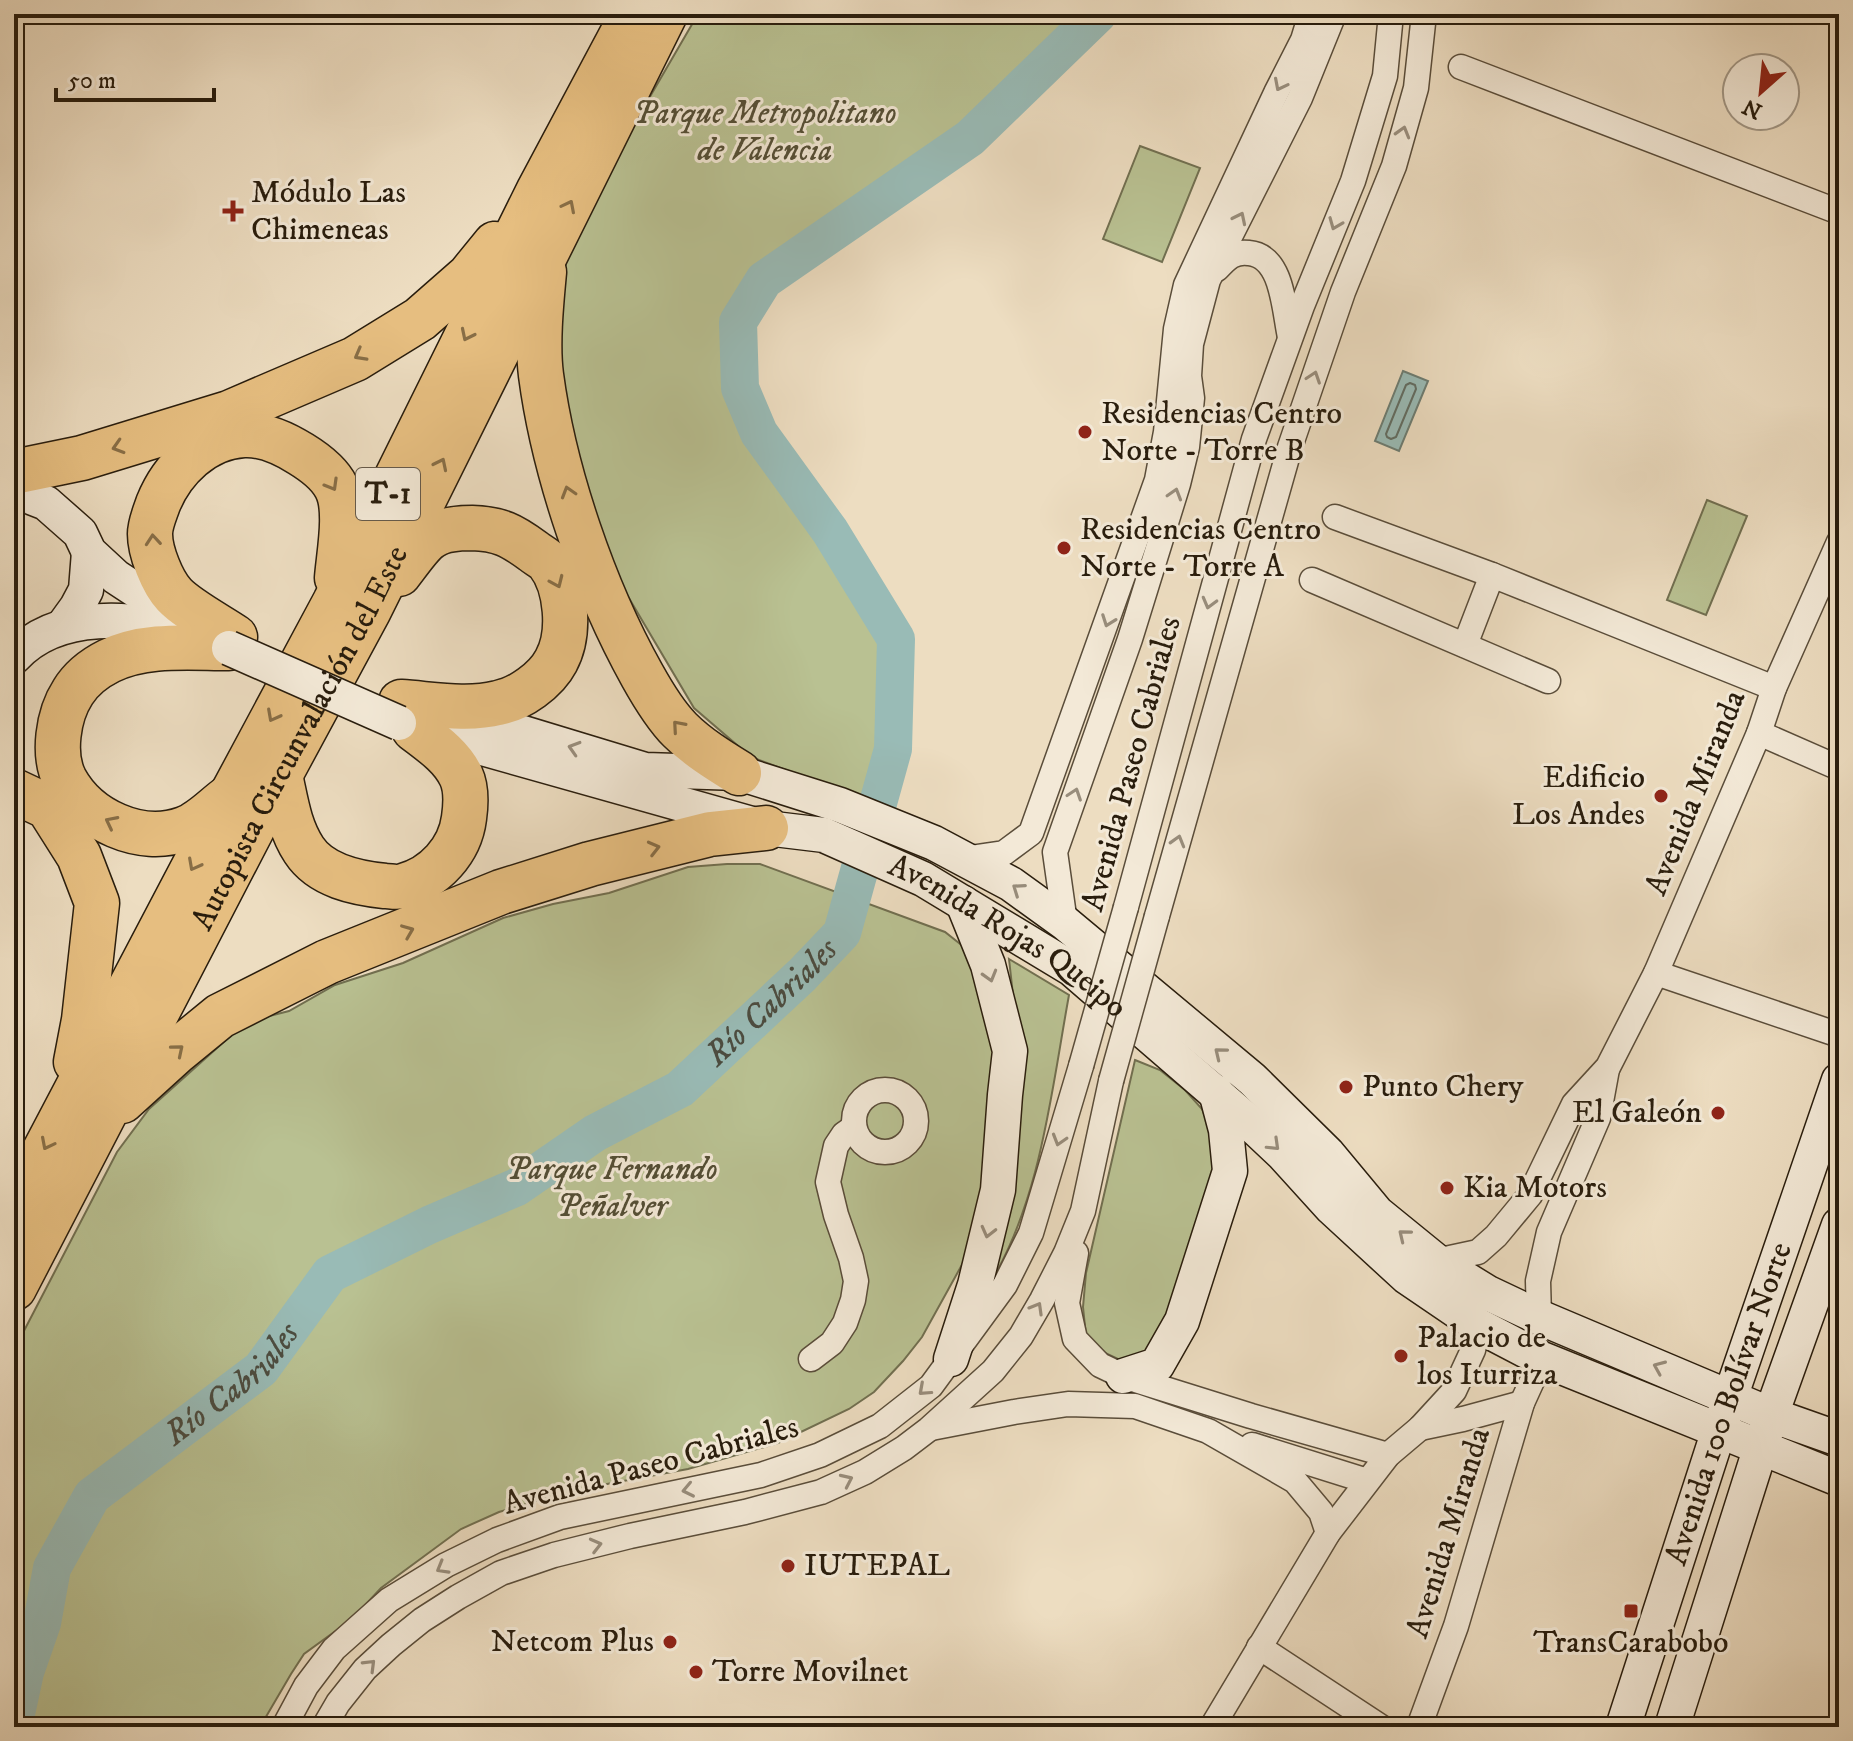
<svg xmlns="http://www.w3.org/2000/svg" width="1853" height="1741" viewBox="0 0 1853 1741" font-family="'IM FELL DW Pica',serif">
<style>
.green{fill:#b9c192;stroke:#716f50;stroke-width:2}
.water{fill:#99bbb6;stroke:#6c7c72;stroke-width:2}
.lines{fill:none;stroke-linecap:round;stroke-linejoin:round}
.shore{stroke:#616c62;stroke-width:2}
.river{stroke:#99bbb6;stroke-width:38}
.street-casing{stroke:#5a4d3a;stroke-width:27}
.secondary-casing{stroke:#291d0d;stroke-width:37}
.highway-casing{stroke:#291d0d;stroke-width:47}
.street{stroke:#f3e9d7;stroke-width:24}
.secondary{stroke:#f3e9d7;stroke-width:34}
.highway{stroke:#e6be80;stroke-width:44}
.street-bridge-casing{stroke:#5a4d3a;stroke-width:27;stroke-linecap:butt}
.secondary-bridge-casing{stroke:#291d0d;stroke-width:37;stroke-linecap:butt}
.street-bridge{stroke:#f3e9d7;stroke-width:24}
.secondary-bridge{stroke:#f3e9d7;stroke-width:34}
.oneway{stroke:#988d7c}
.oneway2{stroke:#886e46}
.poi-dot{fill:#8f2418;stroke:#f3e9d7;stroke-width:3}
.labels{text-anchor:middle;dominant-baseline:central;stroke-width:6;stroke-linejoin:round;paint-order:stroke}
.shield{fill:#f3e9d7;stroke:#665a4a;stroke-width:2}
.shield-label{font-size:30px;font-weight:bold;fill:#291d0d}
.park-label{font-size:32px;font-style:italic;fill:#544e35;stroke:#f3e9d7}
.poi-label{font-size:32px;fill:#291d0d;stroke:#f3e9d7;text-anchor:start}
.street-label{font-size:32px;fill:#291d0d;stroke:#f3e9d7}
.water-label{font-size:34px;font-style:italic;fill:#4b4c40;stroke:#f3e9d7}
</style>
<rect width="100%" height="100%" fill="#edddc1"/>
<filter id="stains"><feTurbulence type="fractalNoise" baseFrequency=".0025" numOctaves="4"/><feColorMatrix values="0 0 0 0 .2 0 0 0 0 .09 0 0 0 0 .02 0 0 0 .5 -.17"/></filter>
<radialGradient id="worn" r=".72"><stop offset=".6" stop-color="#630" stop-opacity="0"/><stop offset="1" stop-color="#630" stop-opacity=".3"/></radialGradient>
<g class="green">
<path d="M698 14H1094L1075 39 1007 113 905 183 783 261 750 298 730 370 752 446 901 651 891 774 883 806 751 757 694 708 620 583 566 429 555 363 561 267 594 193Z"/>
<path d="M1140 146 1200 168 1162 262 1103 239Z"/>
<path d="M1707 500 1747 516 1706 615 1667 600Z"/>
<path d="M727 864H760L945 932 969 951 991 1031 996 1067 992 1154 969 1252 922 1337 903 1361 874 1392 849 1409 778 1443 688 1469 607 1484 536 1501 499 1512 461 1529 381 1588 352 1619 304 1654 291 1674 260 1727H14V1350L117 1152 149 1109 246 1022 289 1011 335 985 403 963 503 918 553 904 609 893 688 867Z"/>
<path d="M1009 959 1069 995C1051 1093 1041 1201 988 1287L1015 1013Z"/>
<path d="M1135 1060 1160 1070 1185 1090 1202 1109 1211 1132 1214 1181 1162 1332 1149 1352 1120 1360 1103 1352 1086 1336 1083 1307 1086 1273Z"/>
</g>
<path class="water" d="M1403 371 1428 381 1399 451 1375 441Z"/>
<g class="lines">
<path class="shore" d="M1410 383 1415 385 1416 389 1396 437 1391 439 1387 437 1386 434 1406 385Z"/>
<path class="river" id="s1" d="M14 1723 25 1672 42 1623 52 1568 92 1496 261 1369 330 1274 429 1225 517 1187 595 1133 680 1089 802 975 842 933 893 749 896 639 830 531 759 433 740 388 738 322 764 280 970 138 1098 14"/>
<g class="street-casing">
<g id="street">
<path d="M1461 67 1839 212"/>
<path d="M1217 269C1227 258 1234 251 1249 253 1283 256 1284 310 1290 337"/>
<path d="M1335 517 1492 575 1774 688"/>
<path d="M1312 580 1548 681"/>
<path d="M1465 645 1492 575"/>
<path d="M1759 733 1839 768"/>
<path d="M963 859 1004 853 1031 833 1157 480 1166 432 1176 329 1186 285 1276 93 1303 40 1311 14"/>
<path d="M1126 907 1254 439 1302 306 1353 181 1385 76 1391 14"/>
<path d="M1157 916 1290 447 1343 292 1394 166 1416 88 1424 14"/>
<path d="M1065 923 1055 852 1130 639 1178 484 1187 447 1192 398 1189 376 1191 344 1208 280 1300 98 1334 14"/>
<path d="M1656 973 1839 1035"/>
<circle cx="885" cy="1121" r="31"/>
<path d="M1076 1253 1067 1303 1075 1339 1100 1365 1123 1376 1251 1416 1388 1455"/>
<path d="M1436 1261 1478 1252 1496 1236 1530 1195 1574 1104 1608 1067 1656 973 1759 733 1774 688 1839 542"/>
<path d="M1539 1317 1538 1281 1549 1232 1598 1118 1607 1069"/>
<path d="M811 1359 832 1343 845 1323 853 1300 856 1281 851 1258 836 1215 828 1182 836 1146 844 1134 854 1127"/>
<path d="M931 1428 1014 1412 1068 1404 1135 1406 1208 1431 1295 1481 1321 1512 1328 1533"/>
<path d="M1420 1428 1463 1419 1522 1403"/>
<path d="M1252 1445 1367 1481"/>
<path d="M1259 1647 1381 1727"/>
<path d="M284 1727 306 1686 334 1649 389 1600 446 1565 497 1540 560 1517 761 1475 820 1455 880 1426 931 1386 1005 1285 1031 1233 1081 1066"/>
<path d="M324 1727 338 1703 365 1669 391 1645 422 1620 458 1597 501 1573 554 1555 630 1536 745 1512 821 1492 865 1472 904 1448 929 1429 993 1371 1021 1336 1042 1300 1066 1253 1083 1211 1111 1081"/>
<path d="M1212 1727 1328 1533 1388 1455 1420 1428 1454 1391 1473 1350 1479 1326"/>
<path d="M1419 1727 1456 1626 1522 1403 1542 1359"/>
</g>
</g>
<g class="secondary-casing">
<g id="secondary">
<path d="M14 495 28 496 46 503 80 533 89 552 116 577 151 600 192 618"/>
<path d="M64 625 77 607 86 590 89 552"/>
<path d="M14 657C57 610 136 616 191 635"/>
<path d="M452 715 500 726 645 770 739 773 840 805 934 843 1011 884 1065 923 1252 1079 1328 1154 1377 1213 1436 1261 1488 1293 1539 1317 1771 1415 1839 1439"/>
<path id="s2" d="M422 731 766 828 824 835 923 879 1072 969 1249 1122 1283 1154 1332 1208 1407 1277 1479 1326 1542 1359 1839 1479"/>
<path d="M951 1359 975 1285 998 1190 1005 1095 1010 1051 988 965 963 903"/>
<path d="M1123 1376 1157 1365 1182 1321 1230 1171 1226 1130 1216 1092"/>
<path id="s3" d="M1623 1727 1719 1430 1839 1080"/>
<path d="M1672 1727 1771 1415 1839 1225"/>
</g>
</g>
<g class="highway-casing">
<g id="highway">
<path d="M544 272C541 304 537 344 541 375 554 473 594 589 642 675 652 693 665 715 680 730 697 747 718 760 739 773"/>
<path d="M14 472 82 458 229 413 355 359 420 319 469 276 495 244"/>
<path d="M399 574C407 564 421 543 431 537 442 529 459 528 472 528 500 529 511 535 533 551 538 555 544 558 548 562 567 586 571 634 556 661 546 680 520 699 498 703 467 711 432 704 401 702"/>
<path d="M235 637C219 626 187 609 174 595 162 582 150 552 150 534 150 524 155 513 158 504 172 469 204 437 244 435 263 434 285 444 301 454 314 462 329 473 336 487 348 509 339 553 337 578"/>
<path d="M280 775C286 802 289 827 304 850 321 876 356 883 385 886 390 886 397 888 403 886 435 878 460 850 464 818 466 804 467 789 461 776 452 756 431 742 414 729"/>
<path d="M14 791 48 807 79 856 97 903 84 1020 76 1062"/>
<path d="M229 797C215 807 201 823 184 829 140 845 87 820 65 780 52 755 58 715 73 692 81 679 95 668 109 661 145 643 190 648 229 648"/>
<path d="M122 1101 176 1052 220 1016 327 962 501 892 590 864 710 834 766 828"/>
<path d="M14 1209 231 796 335 602 539 190 628 23"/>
<path id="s4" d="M14 1288 280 775 369 610 665 14"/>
</g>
</g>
<use href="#street" class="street"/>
<use href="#secondary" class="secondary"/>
<use href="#highway" class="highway"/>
<g class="street-bridge-casing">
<g id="street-bridge">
<path d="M1081 1066 1126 907"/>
<path d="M1111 1081 1157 916"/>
</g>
</g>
<g class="secondary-bridge-casing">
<path id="secondary-bridge" d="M229 648 399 723"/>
</g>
<use href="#street-bridge" class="street-bridge"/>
<use href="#secondary-bridge" class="secondary-bridge"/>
</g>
<defs><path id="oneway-chevron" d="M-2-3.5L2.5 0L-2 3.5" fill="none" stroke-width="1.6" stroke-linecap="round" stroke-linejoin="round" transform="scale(2)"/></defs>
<g class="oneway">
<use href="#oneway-chevron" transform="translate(1280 85) rotate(117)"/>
<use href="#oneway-chevron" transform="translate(1403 132) rotate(-74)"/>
<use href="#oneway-chevron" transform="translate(1240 218) rotate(-64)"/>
<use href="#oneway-chevron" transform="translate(1335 224) rotate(112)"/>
<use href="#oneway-chevron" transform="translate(1314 377) rotate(-71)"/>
<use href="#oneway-chevron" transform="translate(1175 494) rotate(-73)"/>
<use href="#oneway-chevron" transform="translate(1209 603) rotate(105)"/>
<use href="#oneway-chevron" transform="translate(1108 621) rotate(110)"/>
<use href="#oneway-chevron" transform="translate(574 748) rotate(-163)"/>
<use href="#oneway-chevron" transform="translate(1075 794) rotate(-71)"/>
<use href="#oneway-chevron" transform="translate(1178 841) rotate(-74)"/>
<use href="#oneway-chevron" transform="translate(1018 889) rotate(-145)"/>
<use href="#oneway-chevron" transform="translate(990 976) rotate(74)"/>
<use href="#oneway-chevron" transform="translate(1220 1053) rotate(-141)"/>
<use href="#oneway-chevron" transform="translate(1059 1140) rotate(107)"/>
<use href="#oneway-chevron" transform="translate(1274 1145) rotate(44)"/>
<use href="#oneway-chevron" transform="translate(988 1232) rotate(104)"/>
<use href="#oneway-chevron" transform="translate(1404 1235) rotate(-141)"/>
<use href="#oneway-chevron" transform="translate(1037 1308) rotate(-60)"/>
<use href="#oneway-chevron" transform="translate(1659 1367) rotate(-157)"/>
<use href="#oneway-chevron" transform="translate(924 1390) rotate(138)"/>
<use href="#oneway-chevron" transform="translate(847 1480) rotate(-25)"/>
<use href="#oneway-chevron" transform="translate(688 1490) rotate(168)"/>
<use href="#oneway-chevron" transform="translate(596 1545) rotate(-14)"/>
<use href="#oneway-chevron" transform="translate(442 1568) rotate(150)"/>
<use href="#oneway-chevron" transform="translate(370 1665) rotate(-45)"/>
</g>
<g class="oneway2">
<use href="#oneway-chevron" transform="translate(569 206) rotate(-63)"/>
<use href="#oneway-chevron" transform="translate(467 335) rotate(116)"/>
<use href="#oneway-chevron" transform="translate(360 355) rotate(151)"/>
<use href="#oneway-chevron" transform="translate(118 447) rotate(163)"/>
<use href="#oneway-chevron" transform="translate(441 464) rotate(-64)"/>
<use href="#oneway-chevron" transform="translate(332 485) rotate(60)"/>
<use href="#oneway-chevron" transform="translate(568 492) rotate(-107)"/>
<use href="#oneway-chevron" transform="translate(153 540) rotate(-95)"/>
<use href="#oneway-chevron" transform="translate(557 582) rotate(66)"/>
<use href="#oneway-chevron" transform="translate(273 716) rotate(118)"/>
<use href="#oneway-chevron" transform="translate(678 726) rotate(-131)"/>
<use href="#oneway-chevron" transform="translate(111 822) rotate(-153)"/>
<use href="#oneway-chevron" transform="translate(654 848) rotate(-14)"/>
<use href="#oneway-chevron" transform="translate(194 865) rotate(118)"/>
<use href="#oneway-chevron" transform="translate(408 931) rotate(-22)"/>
<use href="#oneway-chevron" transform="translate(178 1050) rotate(-40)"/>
<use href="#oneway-chevron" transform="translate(47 1144) rotate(117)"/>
</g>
<g class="poi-dot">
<path d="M229 199h8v8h8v8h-8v8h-8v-8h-8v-8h8z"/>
<circle cx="1085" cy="432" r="8"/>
<circle cx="1064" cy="548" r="8"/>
<circle cx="1661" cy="796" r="8"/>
<circle cx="1346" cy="1087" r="8"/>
<circle cx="1718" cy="1113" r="8"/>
<circle cx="1447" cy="1188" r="8"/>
<circle cx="1401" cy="1356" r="8"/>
<circle cx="788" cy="1566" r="8"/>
<rect x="1623" y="1603" width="16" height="16" rx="4"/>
<circle cx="670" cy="1642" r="8"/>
<circle cx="696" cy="1672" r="8"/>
</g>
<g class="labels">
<rect class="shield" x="356" y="468" width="64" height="52" rx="6"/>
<g class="shield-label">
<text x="388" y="494">T-1</text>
</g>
<g class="park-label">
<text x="765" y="114">Parque Metropolitano<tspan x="765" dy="37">de Valencia</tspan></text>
<text x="612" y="1170">Parque Fernando<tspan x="612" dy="37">Peñalver</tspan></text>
</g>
<g class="poi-label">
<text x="251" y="193">Módulo Las<tspan x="251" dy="37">Chimeneas</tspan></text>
<text x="1101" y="414">Residencias Centro<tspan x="1101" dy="37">Norte - Torre B</tspan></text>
<text x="1080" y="530">Residencias Centro<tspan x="1080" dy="37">Norte - Torre A</tspan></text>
<text x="1645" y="778" text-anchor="end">Edificio<tspan x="1645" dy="37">Los Andes</tspan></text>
<text x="1362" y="1087">Punto Chery</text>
<text x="1702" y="1113" text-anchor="end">El Galeón</text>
<text x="1463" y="1188">Kia Motors</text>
<text x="1417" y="1338">Palacio de<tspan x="1417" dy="37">los Iturriza</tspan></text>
<text x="804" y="1566">IUTEPAL</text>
<text x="654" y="1642" text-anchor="end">Netcom Plus</text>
<text x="1631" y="1643" text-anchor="middle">TransCarabobo</text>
<text x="712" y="1672">Torre Movilnet</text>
</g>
<g class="street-label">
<text stroke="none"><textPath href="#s4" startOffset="620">Autopista Circunvalación del Este</textPath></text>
<text transform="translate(1132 764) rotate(-75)">Avenida Paseo Cabriales</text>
<text transform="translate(1696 793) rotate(-68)">Avenida Miranda</text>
<text stroke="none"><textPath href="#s2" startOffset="626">Avenida Rojas Queipo</textPath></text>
<text stroke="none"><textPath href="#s3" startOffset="340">Avenida 100 Bolívar Norte</textPath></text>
<text transform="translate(651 1466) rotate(-15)">Avenida Paseo Cabriales</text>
<text transform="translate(1449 1533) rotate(-73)">Avenida Miranda</text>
</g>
<g class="water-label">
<text stroke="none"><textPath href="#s1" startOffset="1094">Río Cabriales</textPath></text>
<text stroke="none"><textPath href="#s1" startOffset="422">Río Cabriales</textPath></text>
</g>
</g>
<rect width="1853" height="1741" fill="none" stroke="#edddc1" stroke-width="48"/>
<rect x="16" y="16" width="1821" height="1709" fill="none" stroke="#291d0d" stroke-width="4"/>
<rect x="24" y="24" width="1805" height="1693" fill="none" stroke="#291d0d" stroke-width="2"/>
<g transform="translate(1761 92) rotate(207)"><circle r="38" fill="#f3e9d7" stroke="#a29786" stroke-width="2"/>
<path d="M0-6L14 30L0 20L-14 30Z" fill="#8f2418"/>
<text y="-12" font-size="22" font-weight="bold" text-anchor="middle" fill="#291d0d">N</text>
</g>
<path d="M56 88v12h158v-12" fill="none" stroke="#291d0d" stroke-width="4"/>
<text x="68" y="88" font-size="24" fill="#291d0d" stroke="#f3e9d7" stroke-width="6" paint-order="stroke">50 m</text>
<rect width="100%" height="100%" filter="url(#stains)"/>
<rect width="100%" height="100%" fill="url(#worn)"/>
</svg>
